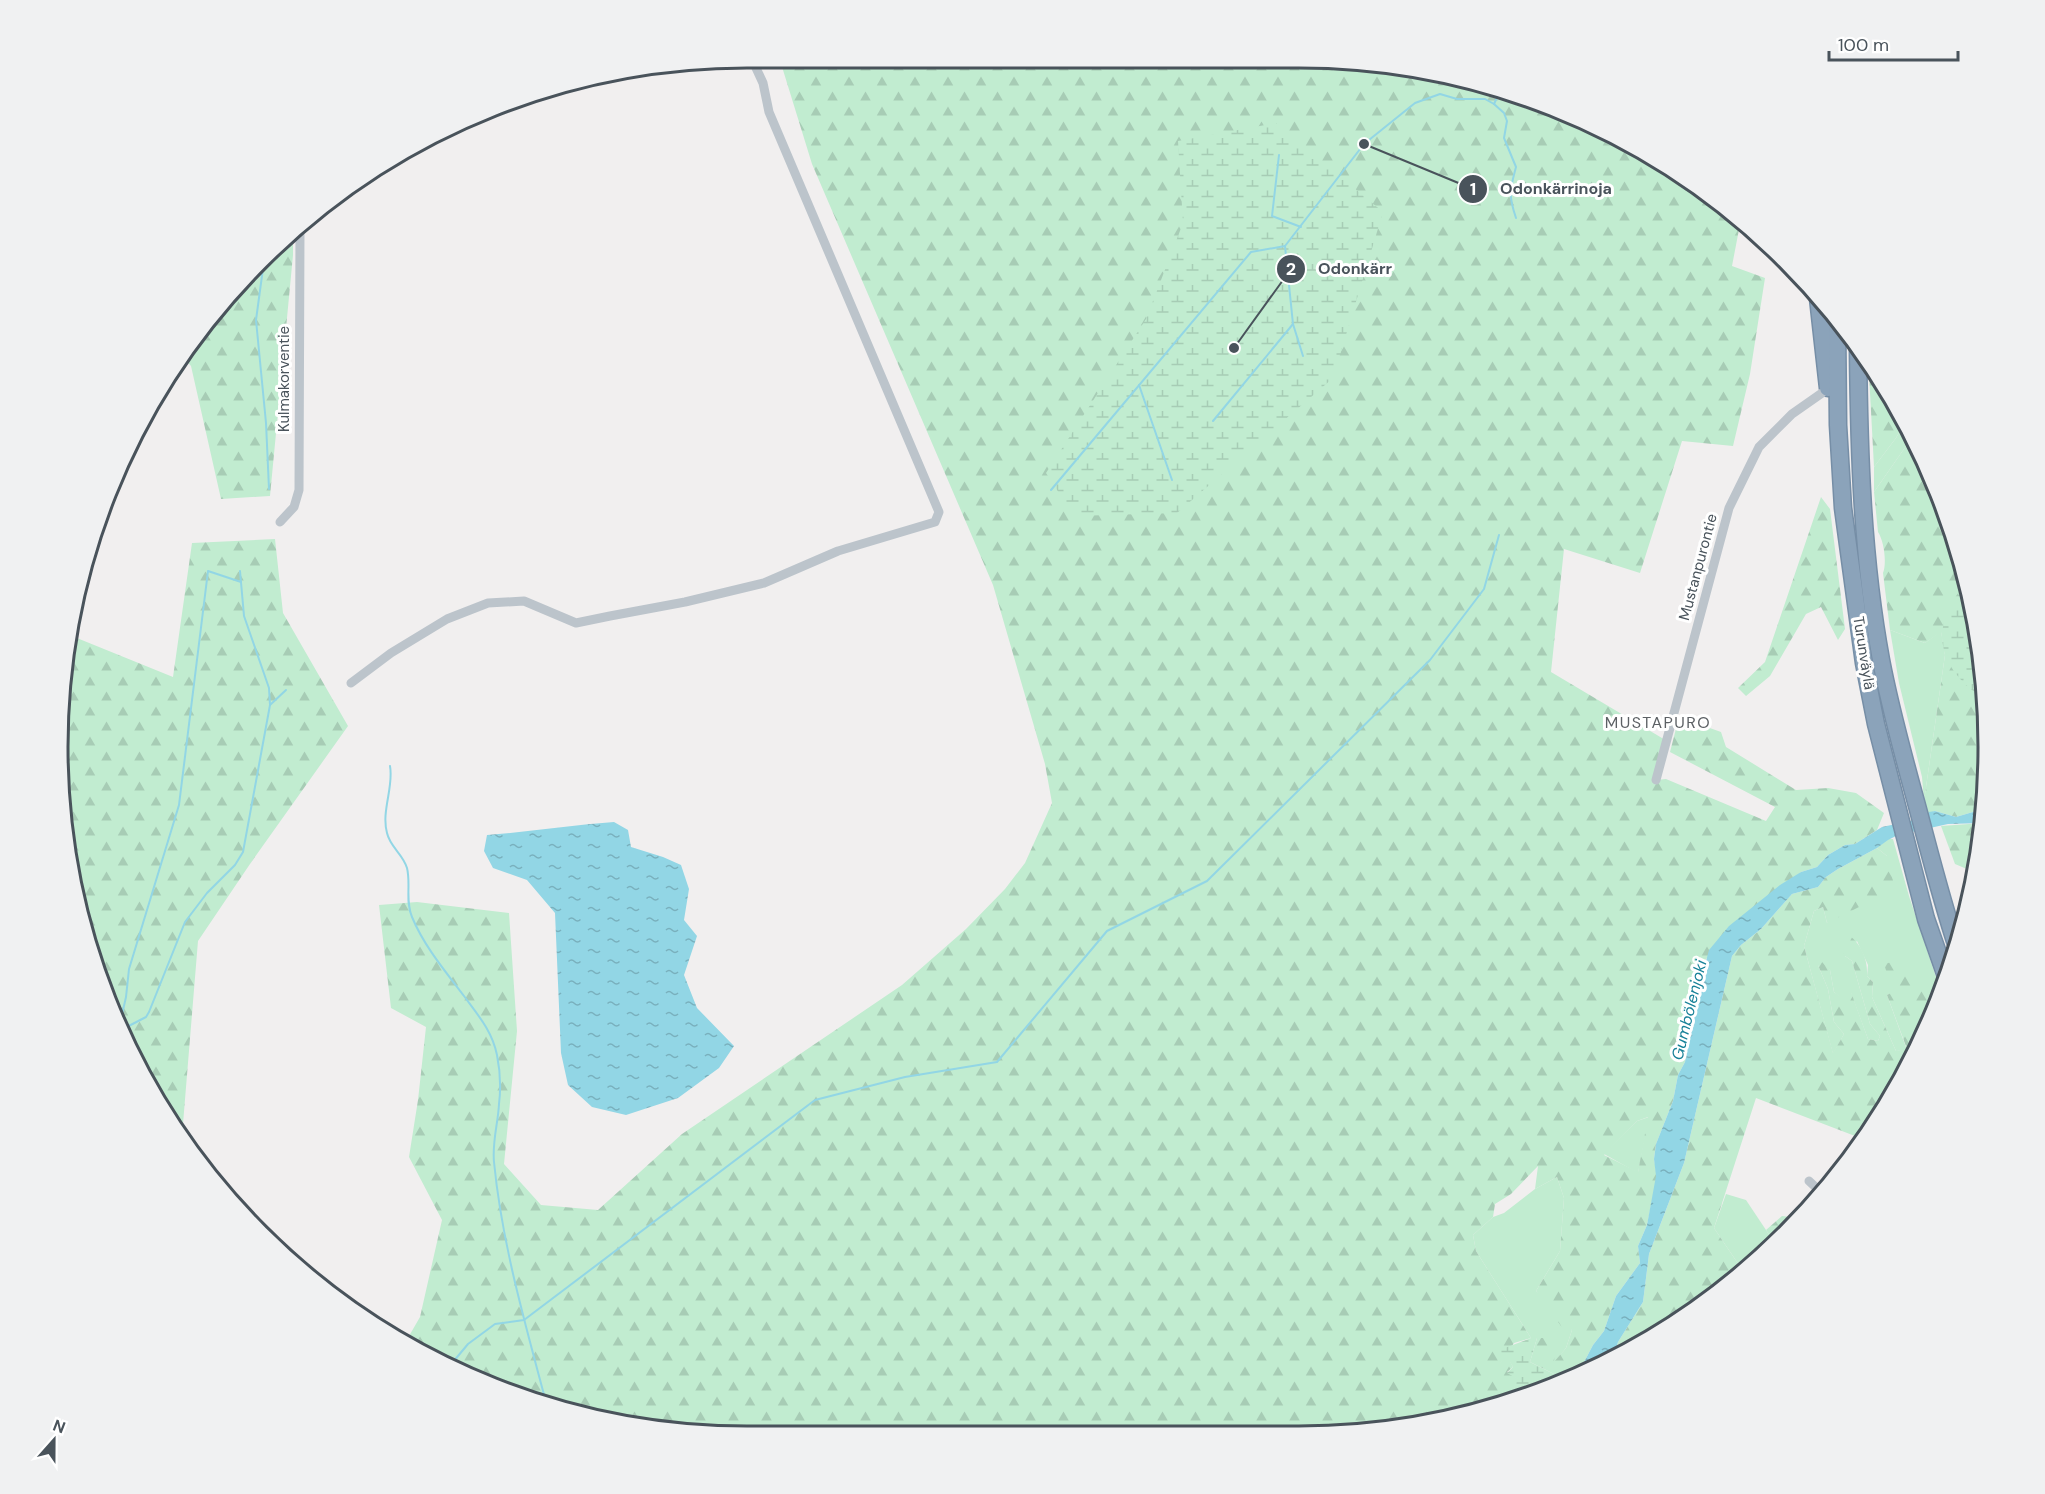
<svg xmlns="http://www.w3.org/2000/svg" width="2045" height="1494" viewBox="0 0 2045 1494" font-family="'DM Sans',sans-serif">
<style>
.grass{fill:#c1ecd0}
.forest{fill:url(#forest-firs);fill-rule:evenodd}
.wetland{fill:url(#wetland-marsh)}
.water{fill:url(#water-ripples)}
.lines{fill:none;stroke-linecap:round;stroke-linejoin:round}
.stream{stroke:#92d6e5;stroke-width:2}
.highway-casing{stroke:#768ea6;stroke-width:19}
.street{stroke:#bcc4cb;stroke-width:9}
.highway{stroke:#8ba3ba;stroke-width:16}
.labels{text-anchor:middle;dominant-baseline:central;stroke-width:6;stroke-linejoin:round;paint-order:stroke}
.street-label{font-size:15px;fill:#49535b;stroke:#fff}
.neighbourhood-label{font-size:16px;letter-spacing:1.5px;fill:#5c6064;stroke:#fff}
.water-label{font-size:16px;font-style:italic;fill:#178198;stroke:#fff}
.rim{fill:none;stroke:#49535b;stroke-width:3}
.leader{fill:none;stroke:#49535b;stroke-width:2}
.callout-dot{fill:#49535b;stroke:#fff;stroke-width:2}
.mark-label{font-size:18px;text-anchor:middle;font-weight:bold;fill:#fff}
.callout-label{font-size:16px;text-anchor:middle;font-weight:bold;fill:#49535b;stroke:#fff;stroke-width:6;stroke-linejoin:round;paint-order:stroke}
</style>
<defs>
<pattern id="forest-firs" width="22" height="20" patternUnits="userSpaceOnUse" patternTransform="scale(1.5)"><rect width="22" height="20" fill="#c1ecd0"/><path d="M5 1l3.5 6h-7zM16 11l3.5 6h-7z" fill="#a7ccb5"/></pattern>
<pattern id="wetland-marsh" width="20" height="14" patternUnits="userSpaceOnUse" patternTransform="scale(1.5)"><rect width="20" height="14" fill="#c1ecd0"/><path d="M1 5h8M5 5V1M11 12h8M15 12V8" fill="none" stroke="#a7ccb5"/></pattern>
<pattern id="water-ripples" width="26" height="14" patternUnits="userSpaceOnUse" patternTransform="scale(1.5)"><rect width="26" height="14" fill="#92d6e5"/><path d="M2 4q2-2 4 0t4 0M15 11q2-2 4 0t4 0" fill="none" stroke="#79b0bd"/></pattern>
</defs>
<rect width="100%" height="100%" fill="#f1efef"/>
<g class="grass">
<path d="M1905 422 1913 436 1874 492V467L1896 438Z"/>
<path d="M1890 630 1925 643 1941 631 1945 655 1924 801 1922 777 1899 683Z"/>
<path d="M1888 839H1893L1909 896 1941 992 1925 1028 1894 993 1887 995 1907 1050 1896 1051 1872 997 1873 982 1867 976 1868 965 1857 941 1845 956 1852 961 1870 1024 1880 1036 1878 1041 1868 1039 1851 993 1841 998 1834 992 1830 970 1818 965 1828 989 1834 1022 1844 1034 1833 1054 1804 946 1814 911 1823 907 1827 923 1887 856 1877 848Z"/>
<path d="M1649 1117 1638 1173 1604 1154 1637 1121Z"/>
<path d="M1557 1177 1564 1198 1560 1251 1536 1291 1572 1330 1566 1348 1554 1363 1544 1338H1531L1476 1251 1473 1235 1493 1217 1504 1213 1535 1189Z"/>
<path d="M1726 1194 1746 1200 1774 1242 1743 1271 1714 1228Z"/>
</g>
<g class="forest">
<path d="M779 57H1298L1476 80 1562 110 1681 173 1741 219 1732 266 1765 278 1750 374 1733 446 1682 441 1640 573 1564 549 1551 672 1667 741 1656 780 1666 779 1766 821 1775 807 1670 752 1679 717 1721 732 1726 747 1796 790 1828 788 1856 793 1884 813 1877 830 1855 844 1845 845 1828 855 1817 867 1801 872 1705 960 1704 975 1687 1033 1688 1045 1685 1062 1678 1075 1673 1101 1656 1144 1654 1159 1657 1176 1647 1225 1638 1246 1640 1263 1616 1296 1604 1331 1593 1345 1582 1366 1581 1373 1562 1384 1558 1376 1530 1362 1537 1338H1544L1549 1331 1556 1333 1554 1362 1566 1348 1572 1330 1561 1326 1536 1291 1560 1251 1564 1198 1557 1177 1535 1189 1538 1166 1511 1194 1495 1204 1493 1217 1473 1235 1476 1251 1531 1338 1514 1343 1500 1364 1510 1361 1513 1367 1507 1372 1519 1379 1510 1395 1493 1398V1403L1388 1431 702 1435 568 1413 442 1366 405 1343 420 1317 442 1220 409 1157 418 1100 426 1027 391 1008 379 905 417 902 509 913 517 1031 504 1164 541 1205 598 1210 682 1134 902 985 966 929 1005 889 1025 863 1052 803 1045 764 993 585 812 164ZM1648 1117 1638 1172 1604 1155 1637 1121Z"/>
<path d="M293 236V255L270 496 221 499 191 366 184 358 228 292Z"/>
<path d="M1873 371 1905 422 1896 438 1874 467 1869 374Z"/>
<path d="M1913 436 1964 568 1986 702 1983 809 1956 817 1935 811 1928 814 1924 801 1945 655 1941 632 1925 643 1890 630 1883 573C1887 563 1884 541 1878 532L1874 492Z"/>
<path d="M1821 497 1830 509 1845 629 1838 640 1821 607 1806 614 1770 676 1746 696 1738 688 1765 662Z"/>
<path d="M275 539 283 613 348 726 250 864 198 941 182 1136 109 1011 63 837V657L67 634 173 677 192 543Z"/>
<path d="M1983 823 1982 837 1974 872 1955 864 1941 826Z"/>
<path d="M1877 848 1887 856 1895 889 1827 923 1823 907 1814 911 1804 946 1833 1053 1844 1034 1834 1022 1828 989 1818 965 1822 962 1830 970 1834 992 1841 997 1851 992 1868 1039 1878 1041 1880 1036 1870 1024 1852 961 1845 956 1839 944 1849 935C1862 945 1868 960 1867 976L1873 982 1872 997 1896 1051 1907 1049 1887 995 1893 992 1884 964 1896 961 1919 982 1929 1003 1921 1022 1925 1028 1896 1092 1849 1157 1855 1136 1756 1098 1714 1228 1743 1271 1718 1294 1614 1355 1618 1342 1643 1302 1649 1254 1684 1163 1732 956 1741 945 1761 929 1792 894 1818 887 1826 877 1838 869Z"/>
<path d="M1782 1216 1799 1218 1774 1242 1766 1230Z"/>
</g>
<g class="wetland">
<path d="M1276 123 1383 212 1333 378 1177 513 1074 516 1046 473 1146 319 1183 223 1178 141Z"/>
<path d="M1967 582 1986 700C1937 669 1927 627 1967 582Z"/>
<path d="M1531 1338H1537L1530 1362 1558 1376 1562 1384 1493 1403V1398L1510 1395 1518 1379 1507 1373 1513 1367 1510 1362 1499 1365 1502 1360 1494 1352Z"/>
</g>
<g class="water">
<path d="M1983 809V823L1948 824 1898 835 1888 840 1877 848 1838 869 1826 877 1818 887 1792 894 1761 929 1741 945 1732 956 1684 1163 1649 1254 1643 1302 1618 1342 1614 1355 1581 1373 1582 1366 1593 1345 1604 1331 1616 1296 1640 1263 1638 1246 1647 1225 1656 1176 1654 1159 1656 1144 1673 1101 1678 1075 1685 1062 1688 1045 1687 1033 1709 950 1729 926 1780 885 1801 872 1817 867 1828 855 1845 845 1855 844 1882 827 1924 818 1929 812 1935 811 1956 817Z"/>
<path d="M614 822 628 830 631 847 663 857 681 865 689 889 684 920 697 936 684 975 697 1008 734 1046 719 1068 678 1098 626 1115 592 1107 568 1085 561 1053 555 913 527 880 493 868 484 851 487 835C529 832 572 825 614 822Z"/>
</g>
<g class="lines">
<g class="stream">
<path d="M1494 104 1501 89"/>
<path d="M1279 155 1272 216 1301 227"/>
<path d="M1285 246 1364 144 1415 103 1440 94 1457 99H1485L1494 104 1504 113 1507 121 1504 138 1516 167C1510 190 1508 194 1516 218"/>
<path d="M1285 246 1293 324 1303 356"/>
<path d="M264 261 256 320 266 423 269 489"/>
<path d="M1139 385 1172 480"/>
<path d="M1213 421 1293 324"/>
<path d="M1051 490 1251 252 1285 246"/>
<path d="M270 705 286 690"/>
<path d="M390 766C394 787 381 811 387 833 390 847 403 854 407 868 411 884 405 901 412 917 424 946 445 971 464 996 478 1015 492 1031 497 1055 500 1070 501 1088 499 1104 498 1124 492 1142 494 1162 502 1245 526 1326 547 1406"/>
<path d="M119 1028 126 997 129 969 179 805 208 571 241 582"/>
<path d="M121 1030 146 1017 149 1012 185 922 207 893 235 865 243 852 270 705 269 688 244 616 240 571"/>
<path d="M448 1368 468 1344 495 1324 524 1320 815 1100 905 1077 997 1062 1107 931 1207 881 1430 660 1484 589 1499 535"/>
</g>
<g class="highway-casing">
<g id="highway">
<path d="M1818 298 1828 388"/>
<path d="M1837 318 1838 425 1843 508 1864 663 1876 724 1926 919 1947 979"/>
<path d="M1858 347C1859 451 1862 557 1881 660 1890 708 1903 755 1916 802 1929 850 1941 899 1957 947"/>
</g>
</g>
<g class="street">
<path d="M280 522 294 507 299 490 300 229"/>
<path d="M351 683 391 653 447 619 488 603 524 601 576 623 610 616 685 602 764 583 838 551 935 522 939 512 769 112 763 83 751 57"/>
<path d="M1656 780 1729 508 1759 447 1792 414 1822 393"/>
<path d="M1809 1181 1823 1194"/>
</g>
<use href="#highway" class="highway"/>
</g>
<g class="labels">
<g class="street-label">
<text transform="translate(284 379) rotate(-90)">Kulmakorventie</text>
<text transform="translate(1698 567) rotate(-75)">Mustanpurontie</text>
<text transform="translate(1864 653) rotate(81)">Turunväylä</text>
</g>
<g class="neighbourhood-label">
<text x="1658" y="722">MUSTAPURO</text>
</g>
<g class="water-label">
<text transform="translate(1689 1010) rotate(-76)">Gumbölenjoki</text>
</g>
</g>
<path d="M0 0H2045V1494H0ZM747 68H1299A679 679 0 0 1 1978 747V747A679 679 0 0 1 1299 1426H747A679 679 0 0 1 68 747V747A679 679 0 0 1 747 68Z" fill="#f0f1f2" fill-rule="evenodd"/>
<path class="rim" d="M747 68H1299A679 679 0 0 1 1978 747V747A679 679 0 0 1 1299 1426H747A679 679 0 0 1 68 747V747A679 679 0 0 1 747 68Z"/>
<path class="leader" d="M1364 144L1473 189M1234 348L1291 269"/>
<g class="callout-dot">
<circle cx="1364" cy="144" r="6"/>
<circle cx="1234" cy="348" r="6"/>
<circle cx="1473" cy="189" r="15"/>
<circle cx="1291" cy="269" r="15"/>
</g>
<g class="mark-label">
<text x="1473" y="195">1</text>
<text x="1291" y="275">2</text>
</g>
<g class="callout-label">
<text x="1556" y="194">Odonkärrinoja</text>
<text x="1355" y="274">Odonkärr</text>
</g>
<g transform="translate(54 1440) rotate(21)" stroke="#ffffff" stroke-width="4.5" paint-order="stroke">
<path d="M0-4.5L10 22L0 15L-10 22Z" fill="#49535b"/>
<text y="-9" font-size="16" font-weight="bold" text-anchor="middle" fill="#49535b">N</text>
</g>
<path d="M1829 51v9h129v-9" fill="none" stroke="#49535b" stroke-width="3"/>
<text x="1838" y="51" font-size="18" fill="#49535b" stroke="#ffffff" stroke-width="4.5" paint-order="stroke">100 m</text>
</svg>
